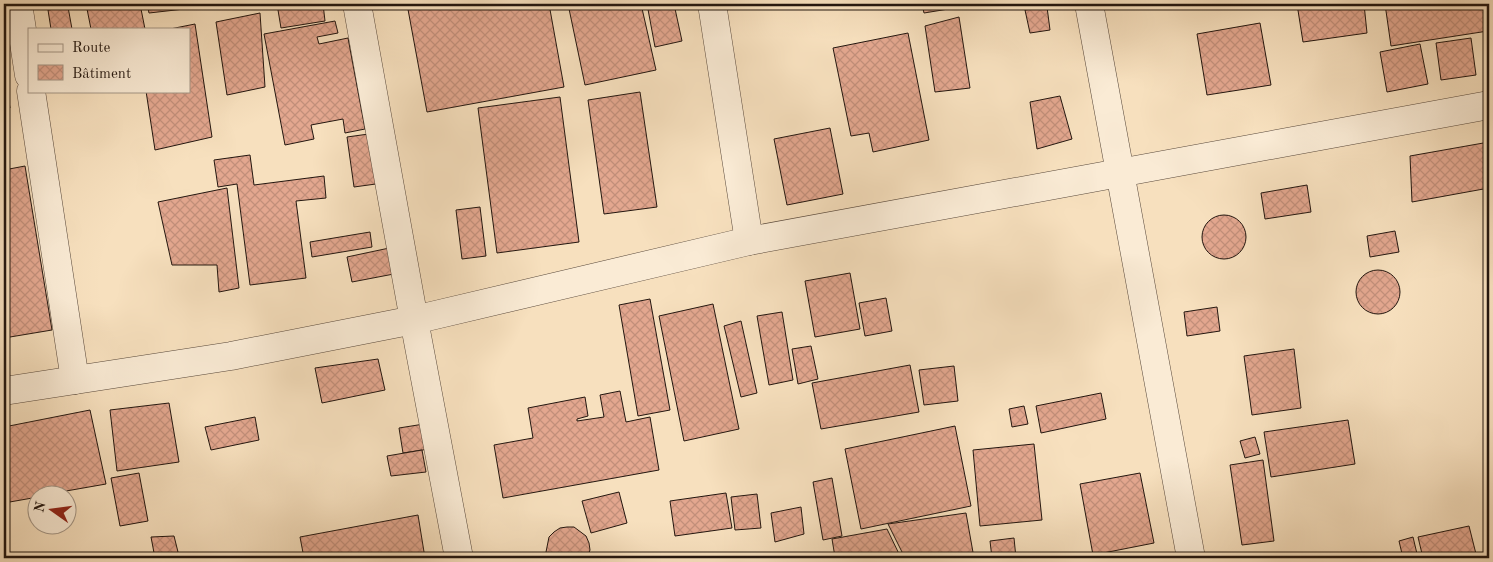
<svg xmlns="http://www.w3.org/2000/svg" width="1493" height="562" viewBox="0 0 1493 562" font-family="'Old Standard TT',serif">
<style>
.building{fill:url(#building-cross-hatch);stroke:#23160f}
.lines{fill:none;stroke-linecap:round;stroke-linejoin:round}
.minor-casing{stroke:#58483b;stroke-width:29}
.minor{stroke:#faebd5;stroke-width:28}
</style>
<defs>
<pattern id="building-cross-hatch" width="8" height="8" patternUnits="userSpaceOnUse" patternTransform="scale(1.25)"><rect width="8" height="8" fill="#e3a78f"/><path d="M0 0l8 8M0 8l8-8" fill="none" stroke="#c28f7a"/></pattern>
</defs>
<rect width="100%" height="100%" fill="#f7e0be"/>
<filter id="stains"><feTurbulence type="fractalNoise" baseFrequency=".004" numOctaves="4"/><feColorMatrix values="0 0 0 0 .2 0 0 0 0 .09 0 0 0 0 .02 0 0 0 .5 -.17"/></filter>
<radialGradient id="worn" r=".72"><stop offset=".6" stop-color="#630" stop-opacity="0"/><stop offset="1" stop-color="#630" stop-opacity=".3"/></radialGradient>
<g class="building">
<path d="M86 4H140L145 29H91Z"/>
<path d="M147 4H192L193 8 149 13Z"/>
<path d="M277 4H323L325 21 281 28Z"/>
<path d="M407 4H549L564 87 427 112Z"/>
<path d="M568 4H641L656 70 585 85Z"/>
<path d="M647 4H674L682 41 655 47Z"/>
<path d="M922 4H979L924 13Z"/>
<path d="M1297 4H1364L1367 33 1303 42Z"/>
<path d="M1385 4H1484L1488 31 1391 46Z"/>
<path d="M68 7 72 29H51L48 10Z"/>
<path d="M1047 7 1050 30 1030 33 1025 10Z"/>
<path d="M260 13 265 87 227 95 216 22Z"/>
<path d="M959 17 970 88 935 92 925 26Z"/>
<path d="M335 21 338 33 317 37 319 44 348 38 365 129 345 133 343 119 311 125 314 139 285 145 264 34Z"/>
<path d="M1260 23 1271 85 1207 95 1197 34Z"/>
<path d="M195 24 212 137 155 150 146 91H189V29H170Z"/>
<path d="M908 33 929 140 873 152 869 133 851 136 833 48Z"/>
<path d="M1471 38 1476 75 1441 80 1436 43Z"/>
<path d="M1420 44 1428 84 1387 92 1380 52Z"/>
<path d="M4 71 10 108 4 110Z"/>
<path d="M640 92 657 207 604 214 588 100Z"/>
<path d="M1060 96 1072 139 1037 149 1030 102Z"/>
<path d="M560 97 579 242 497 253 478 108Z"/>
<path d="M830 128 843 194 787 205 774 139Z"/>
<path d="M376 133 383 183 354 187 347 137Z"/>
<path d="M1489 142V188L1412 202 1410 156Z"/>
<path d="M250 155 254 185 324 176 326 198 296 201 306 278 250 285 237 184 218 187 214 160Z"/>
<path d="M25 166 52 330 4 338V170Z"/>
<path d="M1307 185 1311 212 1265 219 1261 193Z"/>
<path d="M227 188 239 288 219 292 217 265H172L158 202Z"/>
<path d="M480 207 486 256 462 259 456 210Z"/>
<circle cx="1224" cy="237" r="22"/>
<path d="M1395 231 1399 252 1370 257 1367 236Z"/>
<path d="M370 232 372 247 312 257 310 242Z"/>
<path d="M394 247 399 273 352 282 347 257Z"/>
<circle cx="1378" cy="292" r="22"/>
<path d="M850 273 860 329 815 337 805 281Z"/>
<path d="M886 298 892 331 865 336 859 303Z"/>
<path d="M650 299 670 410 638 416 619 305Z"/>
<path d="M713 304 739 429 684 441 659 316Z"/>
<path d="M1217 307 1220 331 1187 336 1184 312Z"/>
<path d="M782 312 793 380 769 385 757 316Z"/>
<path d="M741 321 757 393 741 397 724 326Z"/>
<path d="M811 346 818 379 798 384 792 349Z"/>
<path d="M1294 349 1301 408 1252 415 1244 356Z"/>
<path d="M378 359 385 390 322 403 315 368Z"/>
<path d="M910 365 919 412 821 429 812 383Z"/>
<path d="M954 366 958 401 924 405 919 370Z"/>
<path d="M620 391 626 422 650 417 659 470 503 498 494 445 533 438 528 408 585 397 588 416 577 419V421L604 417 600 395Z"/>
<path d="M1101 393 1106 419 1041 433 1036 406Z"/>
<path d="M169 403 179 462 117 471 110 410Z"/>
<path d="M1024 406 1028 424 1012 427 1009 409Z"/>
<path d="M90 410 106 484 49 494H38V497L4 503V427Z"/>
<path d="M255 417 259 440 211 450 205 427Z"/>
<path d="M1348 420 1355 464 1271 477 1264 432Z"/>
<path d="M424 424 429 449 403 453 399 428Z"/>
<path d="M955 426 971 506 861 529 845 449Z"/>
<path d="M1255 437 1260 454 1245 458 1240 441Z"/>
<path d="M1034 444 1042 520 980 526 973 450Z"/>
<path d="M422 450 426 472 391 476 387 456Z"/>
<path d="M1263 460 1274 541 1242 545 1230 465Z"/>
<path d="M139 473 148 521 120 526 111 478Z"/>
<path d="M1140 473 1154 543 1093 555 1080 484Z"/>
<path d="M832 478 842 536 823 540 813 482Z"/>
<path d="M619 492 627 523 591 533 582 501Z"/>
<path d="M726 493 732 528 675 536 670 501Z"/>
<path d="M757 494 761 528 735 530 731 497Z"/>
<path d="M801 507 804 534 775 542 771 513Z"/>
<path d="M966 513 974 558H905L888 524Z"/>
<path d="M418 515 425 558H304L300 537Z"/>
<path d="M1469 526 1477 558H1423L1418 537Z"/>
<path d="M567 527H574L586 536 589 543 590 550 587 558H548L546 552 549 537 554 532 560 528Z"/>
<path d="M887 529 901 558H858V554L835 557 832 539Z"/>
<path d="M174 536 179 556 155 558 151 537Z"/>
<path d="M1413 537 1418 558H1403L1399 541Z"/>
<path d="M1014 538 1016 558H992L990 541Z"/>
</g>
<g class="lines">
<g class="minor-casing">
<g id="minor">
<path d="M18 4 29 75"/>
<path d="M357 4 414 320 459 558"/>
<path d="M712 4 749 241"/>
<path d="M1089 4 1191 558"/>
<path d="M31 91 75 380"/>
<path d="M4 391 231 356 414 320 749 241 1489 105"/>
</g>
</g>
<use href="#minor" class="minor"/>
</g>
<rect width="1493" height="562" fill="none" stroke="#f7e0be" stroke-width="20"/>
<rect x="5" y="5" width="1483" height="552" fill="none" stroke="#23160f" stroke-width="2.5"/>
<rect x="10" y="10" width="1473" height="542" fill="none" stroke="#23160f"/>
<rect x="28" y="28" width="162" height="65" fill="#faebd5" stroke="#a49686"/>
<rect x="38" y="44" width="25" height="8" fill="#faebd5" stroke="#a49686"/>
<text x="72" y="52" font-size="15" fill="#23160f">Route</text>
<rect x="38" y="65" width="25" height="15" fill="url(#building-cross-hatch)" stroke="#a49686"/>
<text x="72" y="78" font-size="15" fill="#23160f">Bâtiment</text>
<g transform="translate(52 510) rotate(284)"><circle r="24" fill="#faebd5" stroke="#a49686"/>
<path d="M0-4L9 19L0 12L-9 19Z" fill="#8f2418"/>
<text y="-8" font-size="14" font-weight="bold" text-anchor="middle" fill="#23160f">N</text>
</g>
<rect width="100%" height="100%" filter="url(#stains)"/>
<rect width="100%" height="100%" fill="url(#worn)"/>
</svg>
